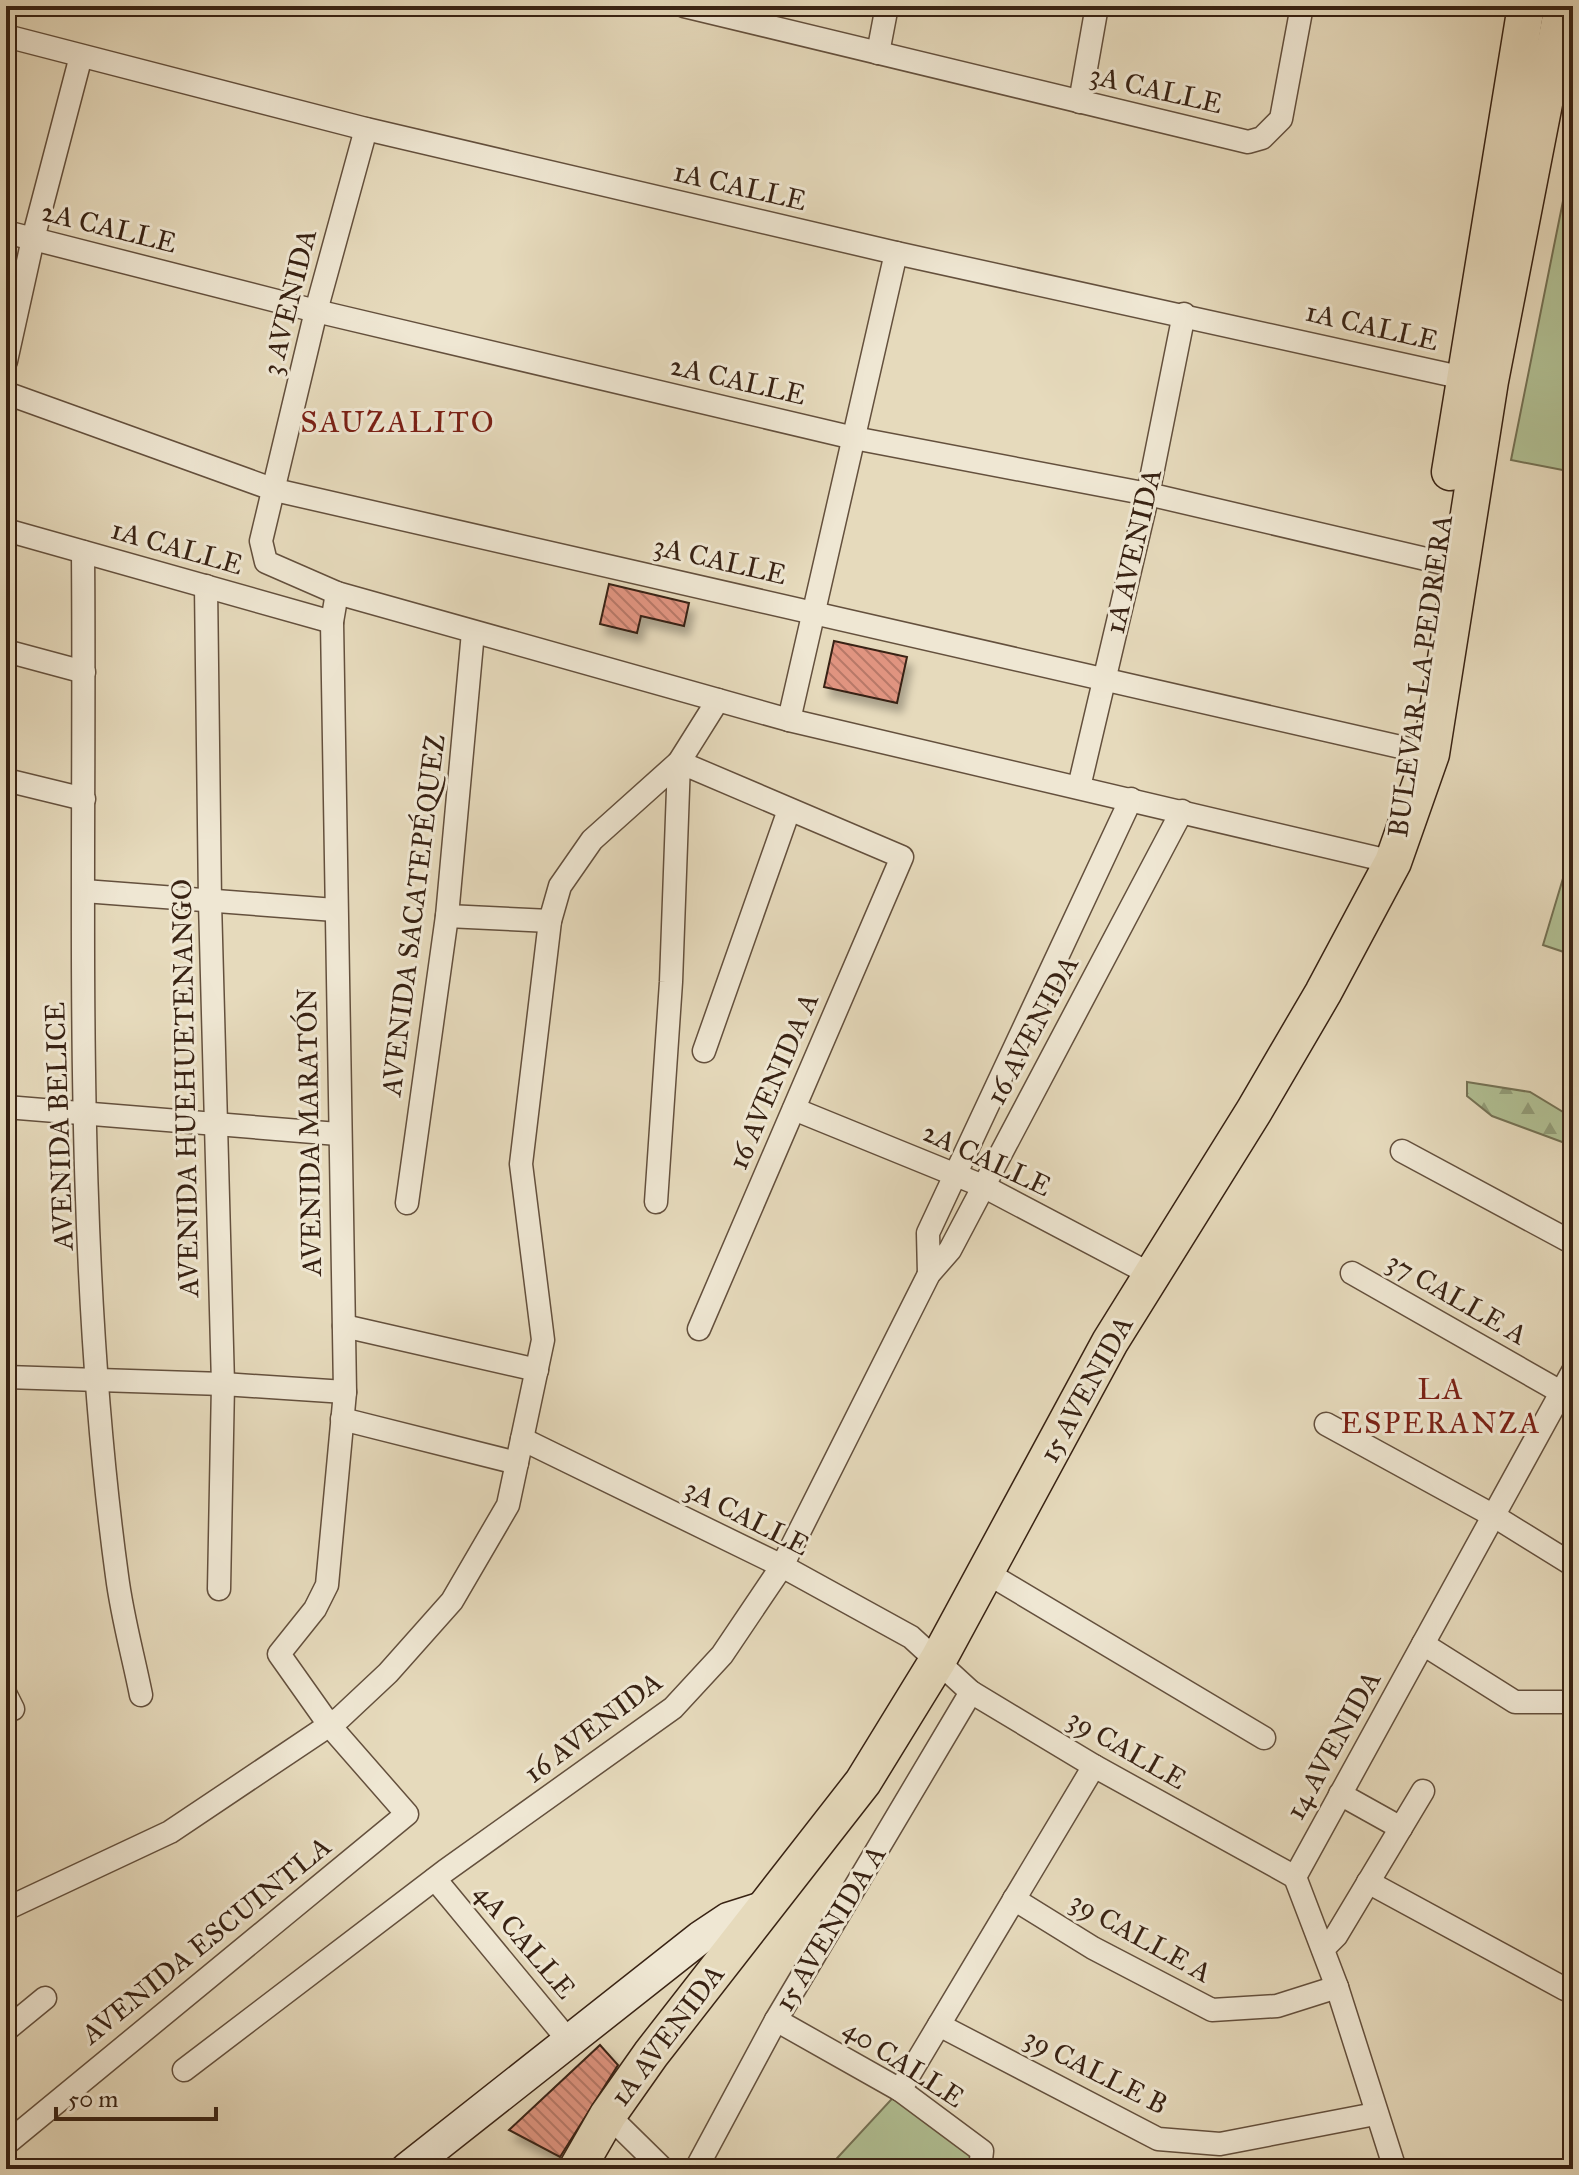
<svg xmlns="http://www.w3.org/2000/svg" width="1579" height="2175" viewBox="0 0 1579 2175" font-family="'IM FELL Great Primer',serif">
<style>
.forest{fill:url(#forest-firs);stroke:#747154;stroke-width:2}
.park{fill:#b1c094;stroke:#747154;stroke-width:2}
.building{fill:url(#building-back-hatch);stroke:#382213;stroke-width:2;filter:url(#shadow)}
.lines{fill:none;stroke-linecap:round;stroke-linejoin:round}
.street-casing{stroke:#64503d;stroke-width:25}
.secondary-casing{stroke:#382213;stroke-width:35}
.primary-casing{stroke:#382213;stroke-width:39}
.street{stroke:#efe7d3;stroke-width:22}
.secondary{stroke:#efe7d3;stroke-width:32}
.primary{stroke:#e6dabc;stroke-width:36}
.labels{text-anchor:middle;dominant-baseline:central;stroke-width:6;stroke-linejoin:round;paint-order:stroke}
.street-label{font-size:28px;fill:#382213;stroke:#efe7d3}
.neighbourhood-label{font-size:30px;letter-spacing:2px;fill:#7a1f14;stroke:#efe7d3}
</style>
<defs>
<pattern id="forest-firs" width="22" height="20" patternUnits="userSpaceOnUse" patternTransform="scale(2)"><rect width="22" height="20" fill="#b1c094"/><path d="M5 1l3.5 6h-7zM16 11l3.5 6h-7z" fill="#919c78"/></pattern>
<pattern id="building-back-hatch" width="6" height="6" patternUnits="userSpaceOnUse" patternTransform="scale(2)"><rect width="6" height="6" fill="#e09480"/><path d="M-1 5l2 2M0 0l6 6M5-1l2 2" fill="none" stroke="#b77868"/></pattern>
<filter id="shadow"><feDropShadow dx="5" dy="9" stdDeviation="4" flood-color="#0004"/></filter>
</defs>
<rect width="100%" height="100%" fill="#e6dabc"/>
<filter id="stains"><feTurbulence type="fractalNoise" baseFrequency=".0025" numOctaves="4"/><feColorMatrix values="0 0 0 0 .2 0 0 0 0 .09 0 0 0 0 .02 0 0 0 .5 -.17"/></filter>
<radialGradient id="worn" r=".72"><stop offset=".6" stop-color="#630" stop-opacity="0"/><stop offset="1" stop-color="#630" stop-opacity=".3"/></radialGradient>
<path class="forest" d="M1467 1082 1530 1092 1573 1118V1146L1492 1116 1467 1096Z"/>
<g class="park">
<path d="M1566 186 1573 187V472L1511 460Z"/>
<path d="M1573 845V955L1543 945Z"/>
<path d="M900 2090 982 2151V2169H827Z"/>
</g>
<g class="building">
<path d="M609 584 689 603 684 626 641 616 637 633 600 624Z"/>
<path d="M834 641 907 657 897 703 824 687Z"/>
<path d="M600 2045 618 2065 560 2157 509 2130Z"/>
</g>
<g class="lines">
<g class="street-casing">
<g id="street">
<path d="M684 6 1248 142 1262 138 1281 119 1302 6"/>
<path d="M6 36 366 129 896 253 1464 378"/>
<path d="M878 53 887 6"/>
<path d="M1080 102 1097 6"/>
<path d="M366 129 316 311 261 541 266 562 337 593 789 720 1393 862"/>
<path d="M6 232 316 311 854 438 1148 494 1460 567"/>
<path d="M6 361 33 239 81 56"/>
<path d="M6 393 275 490 1431 754"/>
<path d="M6 530 332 622"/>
<path d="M83 552C86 891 71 1240 117 1576 122 1616 133 1655 141 1695"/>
<path d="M206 586 210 902 223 1384 219 1589"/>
<path d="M6 651 84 672"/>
<path d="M789 720 896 253"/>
<path d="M6 780 84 799"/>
<path d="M1079 787 1148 494 1184 314"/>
<path d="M84 891 335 910"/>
<path d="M447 916 550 921"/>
<path d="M704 1051 789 810"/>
<path d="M6 1107 338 1134"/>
<path d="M794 1109 983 1186 1150 1274"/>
<path d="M1402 1151 1573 1243"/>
<path d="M656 1202 671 982 679 762 902 857 699 1329"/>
<path d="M407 1203 447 916 473 632"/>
<path d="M1352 1273 1573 1399"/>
<path d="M929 1274 928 1233 1131 799"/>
<path d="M344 1326 537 1370"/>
<path d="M6 1377 223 1384 345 1392"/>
<path d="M342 1419 517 1463"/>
<path d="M1326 1424 1494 1516 1573 1565"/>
<path d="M522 1439 782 1566 911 1637 971 1692 1094 1766 1295 1877"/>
<path d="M984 1571 1264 1738"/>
<path d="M1423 1644 1515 1702H1573"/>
<path d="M6 1695 13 1709"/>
<path d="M1340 1794 1401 1828"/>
<path d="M1295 1877 1573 1371"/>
<path d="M1295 1877 1337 1987 1395 2169"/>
<path d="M435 1879 569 2041"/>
<path d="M1368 1882 1565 1989"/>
<path d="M1014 1899 1093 1948 1212 2010 1277 2006 1337 1987"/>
<path d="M6 1909 170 1832 340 1718 388 1673 452 1601 508 1505 543 1340 521 1164 550 921 560 886 592 840 679 762 718 700"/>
<path d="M1323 1949 1336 1936 1423 1791"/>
<path d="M776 2020 900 2090 982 2151 980 2169"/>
<path d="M939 2025 1158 2139 1220 2144 1375 2114"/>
<path d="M6 2030 45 1998"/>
<path d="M184 2070 445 1871 673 1708 722 1655 782 1566 929 1274 950 1250 1182 811"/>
<path d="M900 2090 1094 1766"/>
<path d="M608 2115 663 2169"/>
<path d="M6 2144 407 1814 330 1726 279 1654 315 1609 327 1585 345 1392 332 622 337 593"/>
<path d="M696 2169 776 2020 971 1692"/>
</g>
</g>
<g class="secondary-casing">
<path id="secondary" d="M407 2169 701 1937 728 1919 766 1907"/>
</g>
<g class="primary-casing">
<g id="primary">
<path d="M1450 472 1526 6"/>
<path d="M577 2169 608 2115 651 2054 863 1782 938 1660 1110 1342 1254 1111 1323 993 1393 862 1431 754 1490 381 1563 6"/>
</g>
</g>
<use href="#street" class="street"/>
<use href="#secondary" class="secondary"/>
<use href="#primary" class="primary"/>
</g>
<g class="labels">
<g class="street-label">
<text transform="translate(1156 89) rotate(13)">3A CALLE</text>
<text transform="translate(740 186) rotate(13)">1A CALLE</text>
<text transform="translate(109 227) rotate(14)">2A CALLE</text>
<text transform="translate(289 302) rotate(-76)">3 AVENIDA</text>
<text transform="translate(1372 326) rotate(13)">1A CALLE</text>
<text transform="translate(738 380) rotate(13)">2A CALLE</text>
<text transform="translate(177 547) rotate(16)">1A CALLE</text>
<text transform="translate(1133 551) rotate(-77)">1A AVENIDA</text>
<text transform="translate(720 560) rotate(13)">3A CALLE</text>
<text transform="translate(1420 676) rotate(-82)">BULEVAR LA PEDRERA</text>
<text transform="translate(413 915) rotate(-83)">AVENIDA SACATEPÉQUEZ</text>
<text transform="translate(1032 1030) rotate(-62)">16 AVENIDA</text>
<text transform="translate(773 1081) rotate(-67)">16 AVENIDA A</text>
<text transform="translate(185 1088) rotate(-91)">AVENIDA HUEHUETENANGO</text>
<text transform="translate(59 1126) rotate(-92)">AVENIDA BELICE</text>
<text transform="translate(309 1132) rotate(-91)">AVENIDA MARATÓN</text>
<text transform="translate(987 1159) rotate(25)">2A CALLE</text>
<text transform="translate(1457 1298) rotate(30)">37 CALLE A</text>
<text transform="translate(1086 1389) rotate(-61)">15 AVENIDA</text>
<text transform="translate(747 1517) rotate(27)">3A CALLE</text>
<text transform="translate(593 1727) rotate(-37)">16 AVENIDA</text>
<text transform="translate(1333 1745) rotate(-61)">14 AVENIDA</text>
<text transform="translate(1127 1749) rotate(30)">39 CALLE</text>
<text transform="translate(830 1928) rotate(-59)">15 AVENIDA A</text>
<text transform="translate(1141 1937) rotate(29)">39 CALLE A</text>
<text transform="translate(206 1940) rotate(-39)">AVENIDA ESCUINTLA</text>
<text transform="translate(525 1941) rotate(50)">4A CALLE</text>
<text transform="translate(667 2035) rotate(-53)">1A AVENIDA</text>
<text transform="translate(904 2063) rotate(33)">40 CALLE</text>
<text transform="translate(1096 2071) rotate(27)">39 CALLE B</text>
</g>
<g class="neighbourhood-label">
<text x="398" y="422">SAUZALITO</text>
<text x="1441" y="1389">LA<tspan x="1441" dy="34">ESPERANZA</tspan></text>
</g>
</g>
<rect width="1579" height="2175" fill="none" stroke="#e6dabc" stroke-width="32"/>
<rect x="8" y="8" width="1563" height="2159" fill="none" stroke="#382213" stroke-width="4"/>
<rect x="16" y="16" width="1547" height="2143" fill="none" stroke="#382213" stroke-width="2"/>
<path d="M56 2107v12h160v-12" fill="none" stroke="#382213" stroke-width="4"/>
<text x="68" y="2107" font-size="24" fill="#382213" stroke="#efe7d3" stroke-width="6" paint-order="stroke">50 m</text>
<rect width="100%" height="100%" filter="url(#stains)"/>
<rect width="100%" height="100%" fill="url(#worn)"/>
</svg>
